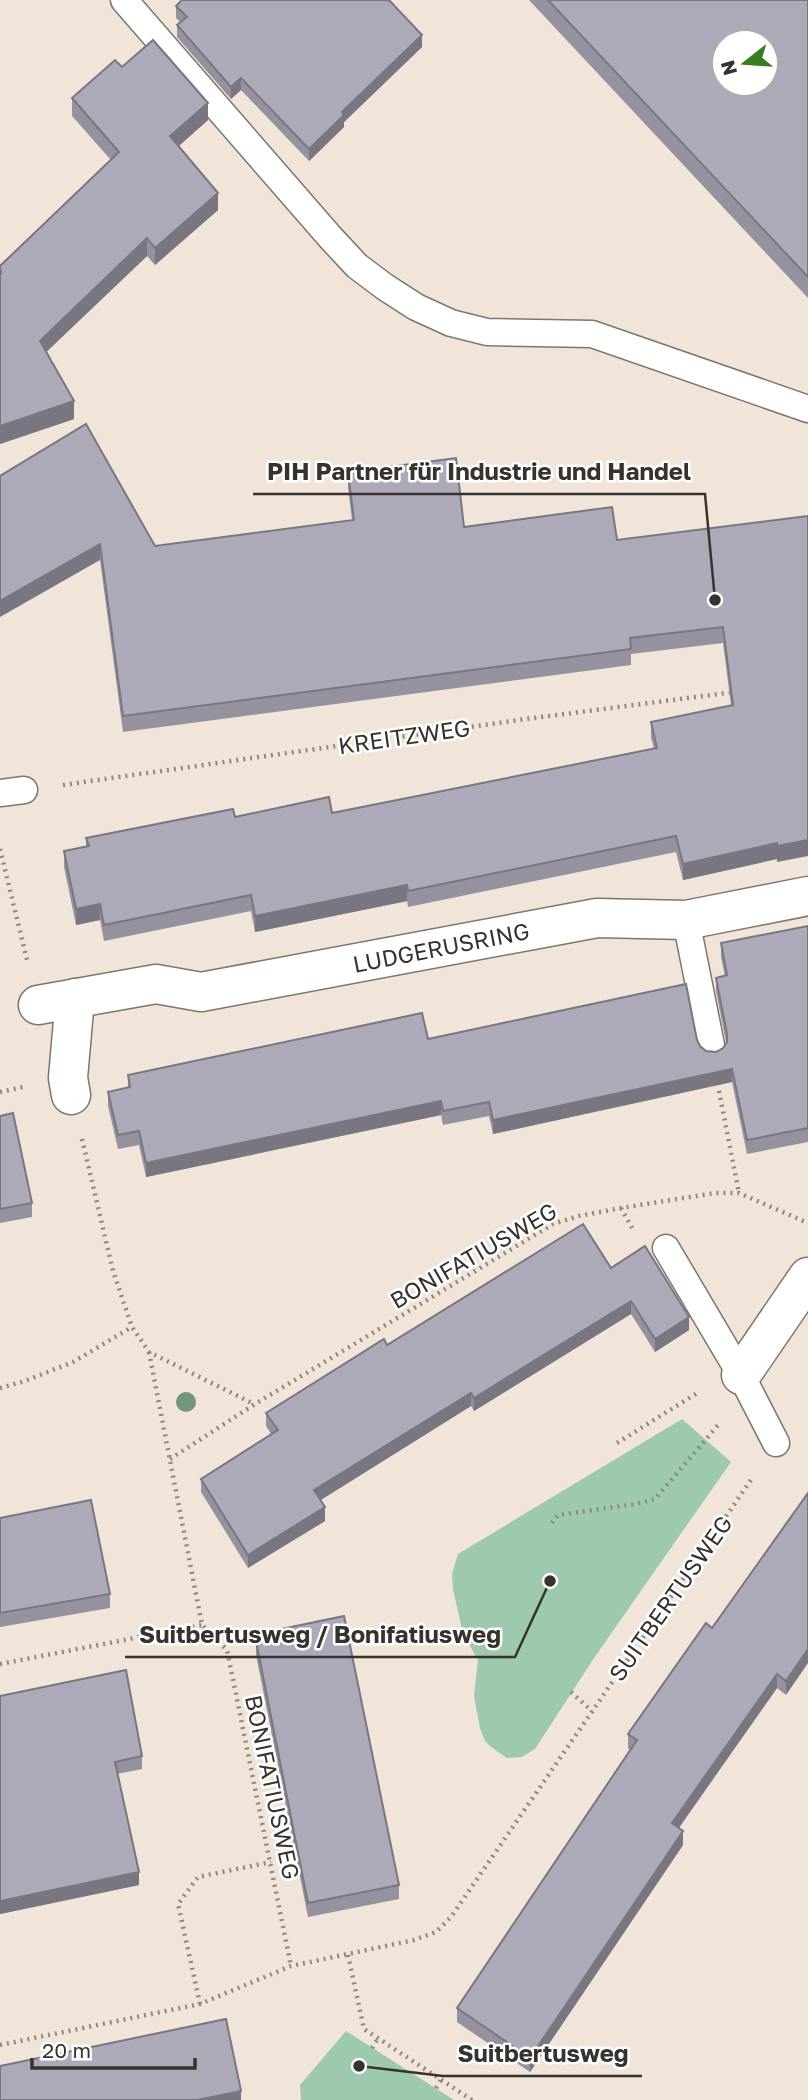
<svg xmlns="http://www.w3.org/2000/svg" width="808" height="2100" viewBox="0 0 808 2100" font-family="'Golos Text',sans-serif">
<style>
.green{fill:#9dcaae}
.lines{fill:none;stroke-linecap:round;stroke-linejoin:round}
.lane-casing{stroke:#80756a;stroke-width:29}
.street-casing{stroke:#80756a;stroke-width:41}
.path{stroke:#90877f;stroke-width:4.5;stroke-dasharray:2 5;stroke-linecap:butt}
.lane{stroke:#fff;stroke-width:26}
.street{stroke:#fff;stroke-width:38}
.tree{fill:#70977e}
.wall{fill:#96919e}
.shaded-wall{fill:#7a7681}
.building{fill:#aea9b8;stroke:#7a7681;stroke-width:2;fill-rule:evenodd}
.labels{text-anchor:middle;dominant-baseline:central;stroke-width:5;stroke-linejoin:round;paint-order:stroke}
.street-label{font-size:23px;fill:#37322d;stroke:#fff}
.leader{fill:none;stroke:#37322d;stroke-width:2.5}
.callout-dot{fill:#37322d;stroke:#fff;stroke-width:2.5}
.callout-label{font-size:24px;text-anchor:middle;font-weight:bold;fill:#37322d;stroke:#fff;stroke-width:5;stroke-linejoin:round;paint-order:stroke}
</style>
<rect width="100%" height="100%" fill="#f1e4d8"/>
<g class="green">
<path d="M682 1419 731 1462 594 1658 535 1749 522 1757 507 1758 491 1747 485 1741 480 1728 474 1696 478 1660 463 1634 453 1589 452 1574 458 1554Z"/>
<path d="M346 2031 454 2100H301L300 2085Z"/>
</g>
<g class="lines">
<g class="lane-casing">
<g id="lane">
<path d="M124 0 330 237 357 266 385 287 416 307 451 323 487 332 592 334 808 409"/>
<path d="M0 793 24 790"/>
<path d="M686 920 712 1050"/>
<path d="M666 1248 741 1375 776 1443"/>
</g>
</g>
<g class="street-casing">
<g id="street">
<path d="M38 1005 156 984 201 992 597 918 686 920 808 896"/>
<path d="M71 1095 68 1078 75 998"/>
<path d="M741 1375 808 1277"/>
</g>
</g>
<g class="path">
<path d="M63 785 526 719 734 692"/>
<path d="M0 849 27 960"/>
<path d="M719 1091 739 1193"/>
<path d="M0 1092 23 1087"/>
<path d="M82 1139 113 1271 132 1327 149 1352 254 1404"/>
<path d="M621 1208 632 1228"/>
<path d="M149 1352 202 1625 227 1650 291 1966"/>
<path d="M0 1388 25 1381 73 1362 132 1327"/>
<path d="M617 1443 699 1392"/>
<path d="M170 1459 255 1404 553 1224 579 1216 621 1208 715 1193H739L808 1223"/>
<path d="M552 1523 558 1515 636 1504 655 1499 719 1424"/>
<path d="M0 1664 202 1625"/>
<path d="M571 1692 592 1711"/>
<path d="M348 1955 364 2029 472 2100"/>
<path d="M200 2004 178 1904 198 1877 271 1862"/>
<path d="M0 2045 200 2004 291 1966 414 1940 436 1932 451 1917 753 1477"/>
<path d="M372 2048 378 2038"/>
<path d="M436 2088 441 2080"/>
</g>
<use href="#lane" class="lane"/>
<use href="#street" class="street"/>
</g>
<circle class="tree" cx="186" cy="1402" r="10"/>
<g class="wall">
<path d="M529 0H808V298Z"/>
<path d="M176 6 422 47 344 122V127L309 161 241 90 231 99 177 37V25L180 22 176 18Z"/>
<path d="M122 67 208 120 178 146 218 210 155 265 147 256 46 352 74 419 0 444V266L111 160 72 116V98Z"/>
<path d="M348 472 464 527 617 540 808 516 777 862V859L683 880 676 852 408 907 407 901 255 932 251 911 104 941 100 920 76 925 64 867V851L86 846V838L235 817 332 813 654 748 651 738V722L731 705 723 643 631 654V665L123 732 100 560 0 476 155 546 352 520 348 488Z"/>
<path d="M808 926V1142L747 1154 732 1082 493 1134 489 1116 443 1125 441 1115 146 1177 139 1145 118 1149 108 1106V1092L128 1088V1075L428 1039 697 1040 700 1046 706 1051 716 1052 723 1048 726 1042 716 991V978L725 976 721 957V943Z"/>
<path d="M0 1116 32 1203V1217L0 1223Z"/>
<path d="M611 1268 689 1330 655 1352 631 1314 474 1411 471 1406 321 1500 325 1521 248 1568 201 1492V1479L271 1434 266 1426V1413L387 1345Z"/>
<path d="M808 1493 786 1695 777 1688 679 1828 683 1845 530 2072 457 2022V2008L630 1750 628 1748V1734L712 1628Z"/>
<path d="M0 1518 110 1594V1608L0 1627Z"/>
<path d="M267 1632 399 1885V1899L308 1917 256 1655V1641L267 1639Z"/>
<path d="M0 1696 142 1756V1769L117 1774 139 1885 0 1914Z"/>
</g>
<g class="shaded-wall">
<path d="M422 35V47L344 122V127L309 161V149L342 112Z"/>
<path d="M241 78V90L231 99V87Z"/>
<path d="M208 103V120L170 154V136Z"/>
<path d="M218 193V210L155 265V248Z"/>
<path d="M147 238V256L40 358V341Z"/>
<path d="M74 401V419L0 444V426Z"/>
<path d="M100 544V560L0 617V601Z"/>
<path d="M808 840V856L777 862V846Z"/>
<path d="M777 843V859L683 880V864Z"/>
<path d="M407 885V901L255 932V916Z"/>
<path d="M100 904V920L76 925V909Z"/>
<path d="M732 1069V1082L493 1134V1120Z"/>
<path d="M441 1101V1115L146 1177V1163Z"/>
<path d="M631 1301V1314L474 1411V1398Z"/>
<path d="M689 1317V1330L655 1352V1339Z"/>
<path d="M471 1393V1406L314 1504V1490Z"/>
<path d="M325 1507V1521L248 1568V1555Z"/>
<path d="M808 1649V1663L786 1695V1681Z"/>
<path d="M777 1674V1688L672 1837V1823Z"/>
<path d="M683 1831V1845L530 2072V2058Z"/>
<path d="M139 1872V1885L0 1914V1901Z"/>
<path d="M241 2091V2100H197Z"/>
</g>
<g class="building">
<path d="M182 0H389L422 35 342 112 344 115 309 149 241 78 231 87 177 25 187 17 176 6Z"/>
<path d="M548 0H808V277ZM724 42H766V84H724Z"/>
<path d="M153 40 208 103 170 136 218 193 155 248 147 238 40 341 74 401 0 426V274H1L0 266 119 152 72 98 115 60 122 67Z"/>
<path d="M86 424 155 546 354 520 348 472 456 458 464 527 612 507 617 540 808 516V840L777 846V843L683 864 676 836 408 891 407 885 255 916 251 895 104 925 100 904 76 909 64 851 89 846 86 838 233 809 235 817 329 797 332 813 657 748 651 722 733 705 723 627 630 638 631 649 123 716 100 544 0 601V476Z"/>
<path d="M808 926V1128L747 1140 732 1069 493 1120 489 1102 443 1111 441 1101 146 1163 139 1131 118 1135 108 1092 130 1087 128 1075 422 1013 428 1039 686 984 697 1040 700 1046 706 1051 716 1052 723 1048 727 1042V1034L716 978 727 975 721 943Z"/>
<path d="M13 1113 32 1203 0 1209V1116Z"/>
<path d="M583 1224 611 1268 645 1246 689 1317 655 1339 631 1301 474 1398 471 1393 314 1490 325 1507 248 1555 201 1479 278 1430 266 1413 384 1339 387 1345Z"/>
<path d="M808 1493V1649L786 1681 777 1674 672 1823 683 1831 530 2058 457 2008 637 1740 628 1734 706 1623 712 1628Z"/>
<path d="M91 1500 110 1594 0 1613V1518Z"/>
<path d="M344 1616 399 1885 308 1903 256 1641 268 1639 267 1632Z"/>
<path d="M126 1670 142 1756 115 1762 139 1872 0 1901V1696Z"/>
<path d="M226 2019 241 2091 197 2100H0V2066Z"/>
</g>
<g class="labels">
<g class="street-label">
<text transform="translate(404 736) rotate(-8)">KREITZWEG</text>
<text transform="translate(441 947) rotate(-11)">LUDGERUSRING</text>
<text transform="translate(473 1255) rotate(-30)">BONIFATIUSWEG</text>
<text transform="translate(670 1598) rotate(-55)">SUITBERTUSWEG</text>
<text transform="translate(273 1787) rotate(78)">BONIFATIUSWEG</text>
</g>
</g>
<path class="leader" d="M715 600L705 494H253M550 1581L515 1657H125M359 2066L443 2076H642"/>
<g class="callout-dot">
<circle cx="715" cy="600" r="7"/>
<circle cx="550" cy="1581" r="7"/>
<circle cx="359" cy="2066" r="7"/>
</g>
<g class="callout-label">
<text x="479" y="480">PIH Partner für Industrie und Handel</text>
<text x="320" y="1643">Suitbertusweg / Bonifatiusweg</text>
<text x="543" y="2062">Suitbertusweg</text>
</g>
<g transform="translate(745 63) rotate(253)"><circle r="33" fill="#ffffff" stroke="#afadab" stroke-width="2"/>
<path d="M0-5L12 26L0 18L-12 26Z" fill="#377d21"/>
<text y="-10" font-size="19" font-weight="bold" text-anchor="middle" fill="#37322d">N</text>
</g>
<path d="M32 2058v10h163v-10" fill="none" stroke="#37322d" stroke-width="3.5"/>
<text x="42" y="2058" font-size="21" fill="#37322d" stroke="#ffffff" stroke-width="5" paint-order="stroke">20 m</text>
</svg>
